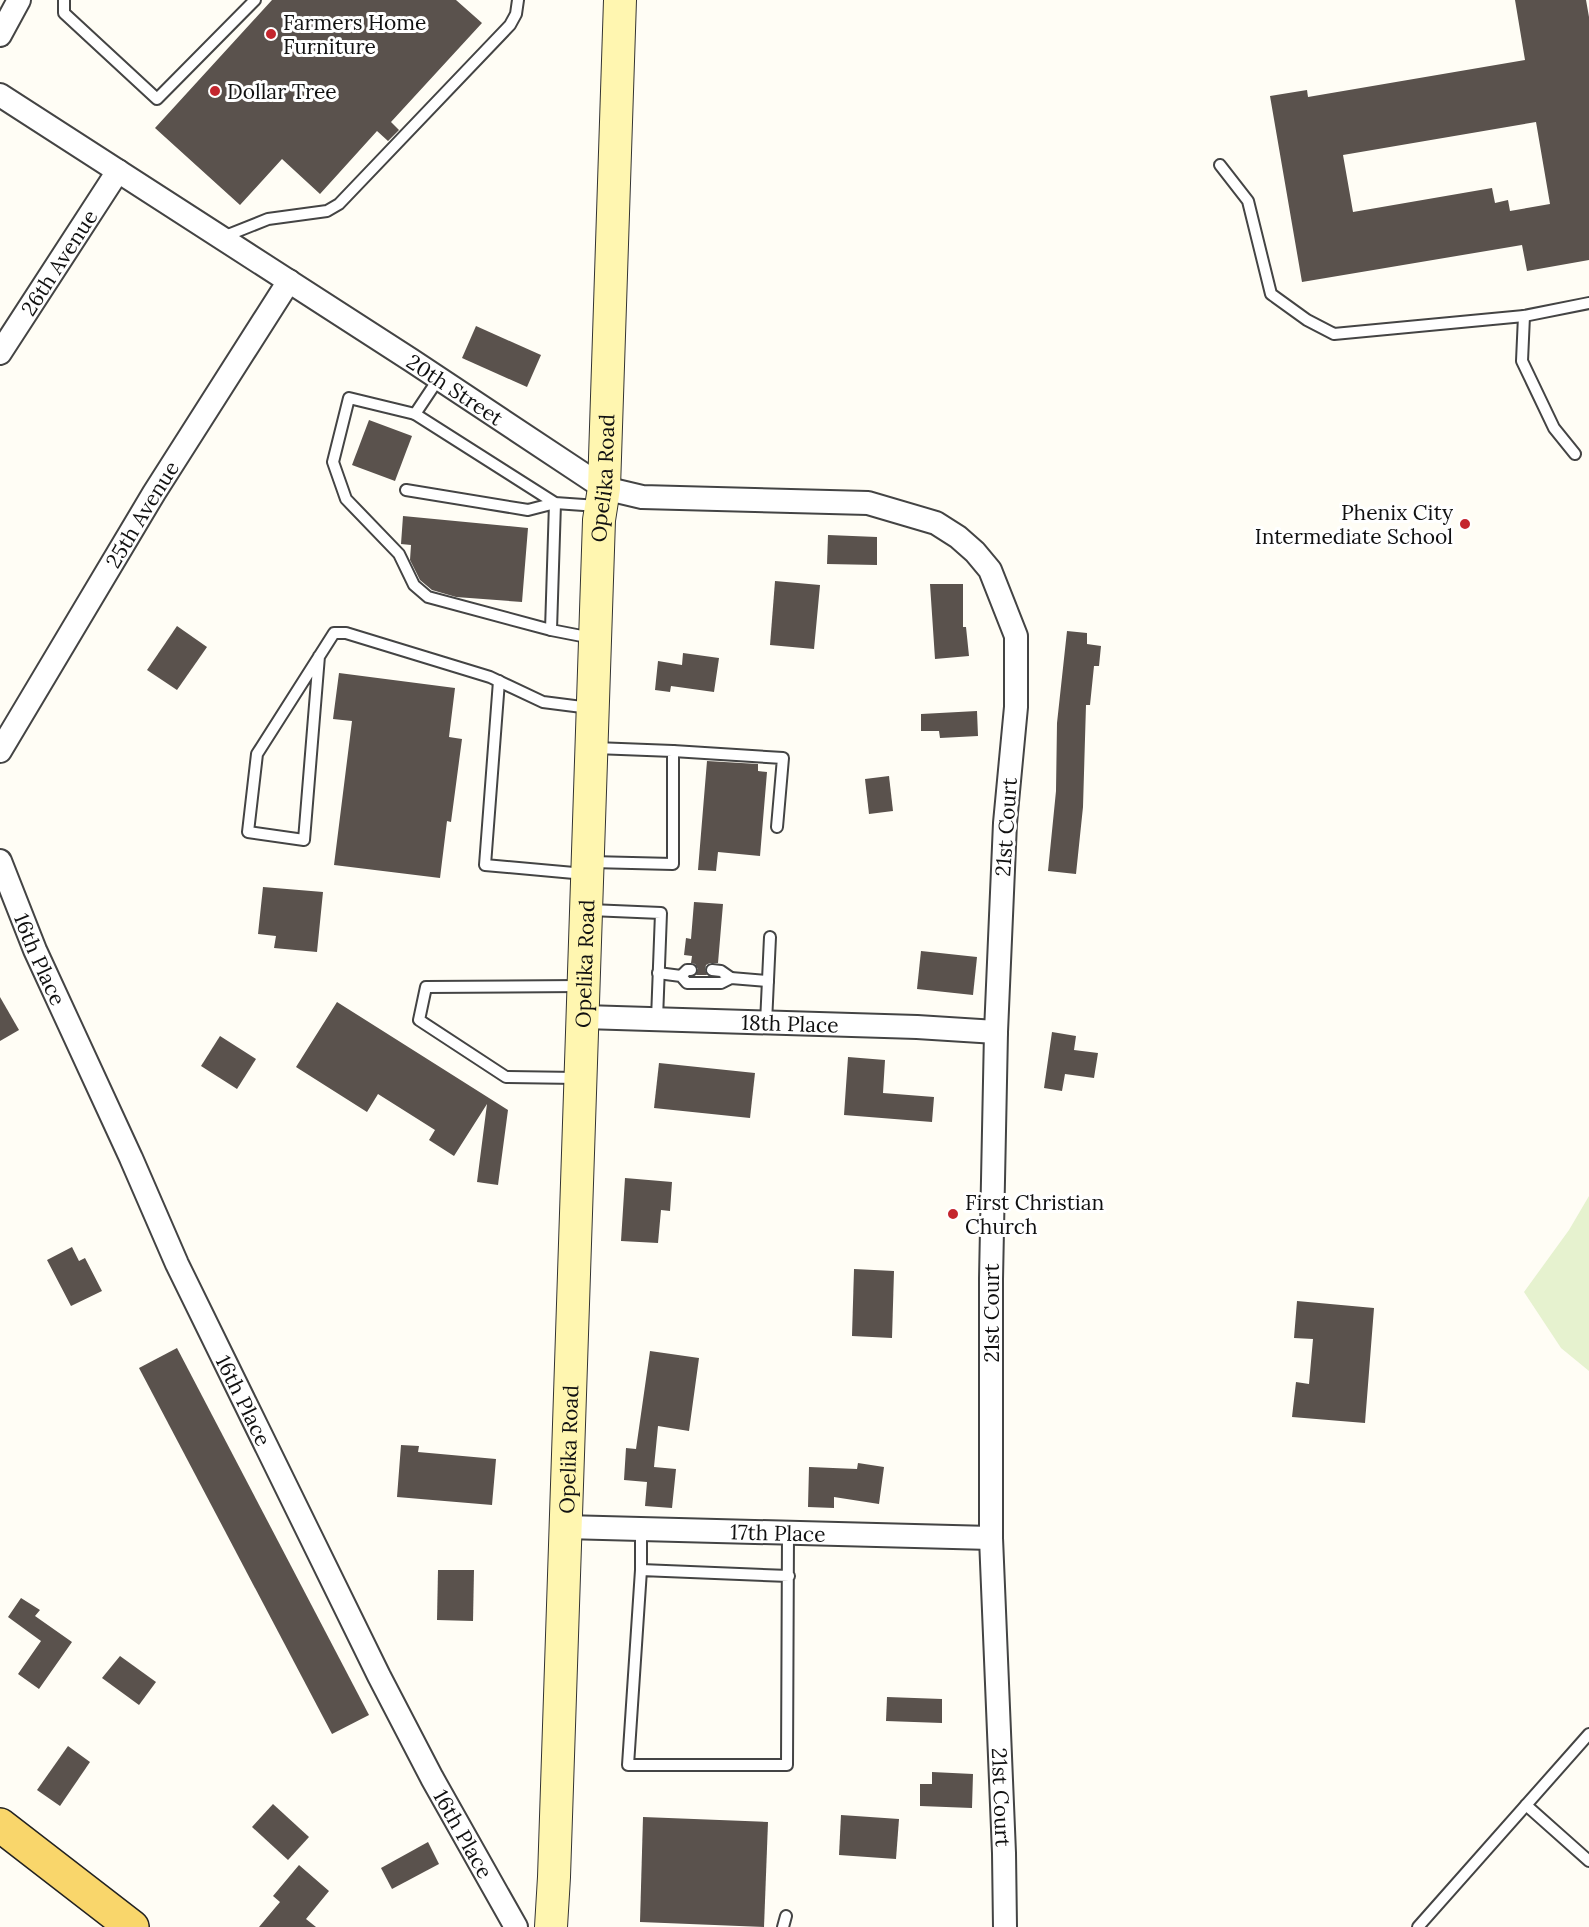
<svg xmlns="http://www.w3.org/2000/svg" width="1589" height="1927" viewBox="0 0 1589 1927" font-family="Lora,serif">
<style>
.pitch{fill:#e6f2cf}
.building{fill:#5a524d;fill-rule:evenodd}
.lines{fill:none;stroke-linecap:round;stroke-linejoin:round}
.service-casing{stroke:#444;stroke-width:14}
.minor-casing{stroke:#444;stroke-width:26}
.secondary-casing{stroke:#333;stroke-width:34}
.primary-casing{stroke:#222;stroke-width:36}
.service{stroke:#fff;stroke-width:10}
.minor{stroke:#fff;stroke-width:22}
.secondary{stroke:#fff6b0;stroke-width:32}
.primary{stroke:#f9d66b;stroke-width:33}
.poi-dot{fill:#c4262e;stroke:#fff;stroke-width:2}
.labels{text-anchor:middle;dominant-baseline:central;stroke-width:6;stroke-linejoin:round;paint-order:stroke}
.poi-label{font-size:21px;fill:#111;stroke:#fff;text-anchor:start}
.street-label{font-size:21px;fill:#111;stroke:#fff}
</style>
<rect width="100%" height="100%" fill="#fffdf5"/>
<path class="pitch" d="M1589 1196V1371L1561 1348 1524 1292 1569 1230Z"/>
<g class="building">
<path d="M272 0H456L482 23 391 122 399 130 388 141 377 131 320 194 282 159 240 205 155 128Z"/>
<path d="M1515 0H1586L1589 17V260L1527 271 1522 245 1302 282 1270 96 1307 90 1308 97 1525 60ZM1536 122 1550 204 1510 211 1508 200 1495 203 1492 188 1353 212 1343 155Z"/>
<path d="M476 326 541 355 527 387 462 358Z"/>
<path d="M369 420 412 436 395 481 352 465Z"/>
<path d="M403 516 528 528 522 602 456 597 432 590 420 580 410 560 411 545 401 544Z"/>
<path d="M828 535 877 537V565L827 564Z"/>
<path d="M775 581 820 585 814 649 770 645Z"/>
<path d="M930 584H963V627H966L969 656 935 659Z"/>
<path d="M177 626 207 647 177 690 147 670Z"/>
<path d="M1067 631 1087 633V644L1101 646 1099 666H1094L1090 705H1086L1083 807 1076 874 1048 871 1056 791 1057 723Z"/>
<path d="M683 653 719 658 714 692 671 686 670 692 655 690 658 661 682 665Z"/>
<path d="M339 673 455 688 449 737 462 739 451 822 447 821 440 878 334 865 352 721 333 719Z"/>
<path d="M977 711 978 736 940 738 939 731H921V714Z"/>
<path d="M707 761 758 764V771L767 772 760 856 718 852 716 871 698 870Z"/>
<path d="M889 776 893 811 869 814 865 779Z"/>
<path d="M263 887 323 892 317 952 274 948 276 936 258 934Z"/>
<path d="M694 902 723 904 718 963H710L706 965 705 970 707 975H696L698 969 695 964 691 963 692 956 684 955 686 938 691 939Z"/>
<path d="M921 951 977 957 973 995 917 989Z"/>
<path d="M0 997 19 1030 0 1041Z"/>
<path d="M337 1002 508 1110 498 1185 477 1182 487 1104 454 1156 429 1140 435 1130 378 1094 367 1112 296 1067Z"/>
<path d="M1052 1032 1076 1036 1074 1050 1098 1053 1094 1078 1065 1074 1062 1091 1044 1088Z"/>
<path d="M220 1036 256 1059 237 1089 201 1066Z"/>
<path d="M848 1057 885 1060 883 1093 934 1097 932 1122 844 1115Z"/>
<path d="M659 1063 755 1073 750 1118 654 1108Z"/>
<path d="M625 1178 672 1182 670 1211 661 1210 658 1243 621 1241Z"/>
<path d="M72 1247 79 1261 85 1258 102 1291 71 1306 47 1260Z"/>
<path d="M854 1269 894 1271 892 1338 852 1336Z"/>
<path d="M1297 1301 1374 1308 1365 1423 1292 1417 1296 1382 1309 1384 1313 1339 1294 1338Z"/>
<path d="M177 1348 369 1715 332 1734 139 1368Z"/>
<path d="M650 1351 699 1358 689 1431 658 1426 654 1467 676 1469 672 1508 645 1506 647 1482 624 1480 626 1448 636 1449Z"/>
<path d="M401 1445 419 1446 418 1452 496 1459 492 1505 397 1497Z"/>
<path d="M858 1463 884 1467 879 1504 834 1497V1508L808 1507 809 1467 857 1469Z"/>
<path d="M438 1570H474L473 1621 437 1620Z"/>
<path d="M21 1598 40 1610 35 1616 72 1642 39 1689 18 1674 41 1641 8 1617Z"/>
<path d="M120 1656 156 1682 139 1705 102 1678Z"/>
<path d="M887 1697 942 1699V1723L886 1721Z"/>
<path d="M68 1746 90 1762 60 1806 37 1790Z"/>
<path d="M932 1772 973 1774 972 1808 920 1806V1784H932Z"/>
<path d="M273 1804 309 1837 288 1860 252 1827Z"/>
<path d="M841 1815 899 1819 896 1859 839 1855Z"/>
<path d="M643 1817 768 1822 764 1927 640 1922Z"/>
<path d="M428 1842 439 1864 392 1889 381 1868Z"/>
<path d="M299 1865 329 1891 306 1919 316 1927H259L280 1902 273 1896Z"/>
</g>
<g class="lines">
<g class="service-casing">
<g id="service">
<path d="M64 0V13L157 99 255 0"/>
<path d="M1220 165 1248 201 1271 294 1307 320 1334 334 1524 316 1589 303"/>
<path d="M223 237 268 219 327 211 339 204 510 25 516 14 518 0"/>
<path d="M1524 316 1522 361 1554 428 1575 454"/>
<path d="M439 378 415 414 555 503 598 506"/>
<path d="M415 414 349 398 333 462 346 499 399 554 414 585 428 597 551 630"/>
<path d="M406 490 528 510 555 503 551 630 592 638"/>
<path d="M319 656 304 840 248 832 257 754 334 633H346L490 677 543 702 590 708"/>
<path d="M499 681 485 865 585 874"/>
<path d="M673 751 783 758 777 827"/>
<path d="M591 862 673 864V751L595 748"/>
<path d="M590 910 661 913 657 1019"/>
<path d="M712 970 721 971 731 978"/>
<path d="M658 973 681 976 687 983H721L731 978 768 981"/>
<path d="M681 976 687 970H691"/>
<path d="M766 1023 770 937"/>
<path d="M578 1078 506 1077 419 1020 426 987 582 986"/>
<path d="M788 1533 787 1765H628L641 1570 789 1576"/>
<path d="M641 1570V1528"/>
<path d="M1526 1805 1589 1861"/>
<path d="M783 1927 786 1916"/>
<path d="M1418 1927 1589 1734"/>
</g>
</g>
<g class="minor-casing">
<g id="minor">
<path d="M0 35 19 0"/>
<path id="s1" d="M0 95 411 360 604 488 642 497 868 503 936 523 958 537 975 552 990 570 1016 636V707L1005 823 996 1032 991 1279V1538L1004 1853 1005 1927"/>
<path id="s2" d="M0 353 118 171"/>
<path id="s3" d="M0 751 154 493 289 281"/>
<path id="s4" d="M0 861 35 950 131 1158 177 1264 379 1676 432 1778 516 1927"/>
<path id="s5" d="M584 1017 917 1027 996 1032"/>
<path id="s6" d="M565 1527 991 1538"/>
</g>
</g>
<g class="secondary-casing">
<g id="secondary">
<path id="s7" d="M551 1927 554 1877 599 520 604 488 620 0"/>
</g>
</g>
<g class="primary-casing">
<path id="primary" d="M0 1825 132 1927"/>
</g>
<use href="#service" class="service"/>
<use href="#minor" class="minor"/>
<use href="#secondary" class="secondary"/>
<use href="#primary" class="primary"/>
</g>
<g class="poi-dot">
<circle cx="271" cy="34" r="6"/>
<circle cx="215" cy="91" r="6"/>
<circle cx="1465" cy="524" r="6"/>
<circle cx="953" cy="1214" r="6"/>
</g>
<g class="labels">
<g class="poi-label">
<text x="283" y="22">Farmers Home<tspan x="283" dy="24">Furniture</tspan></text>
<text x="227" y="91">Dollar Tree</text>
<text x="1453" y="512" text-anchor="end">Phenix City<tspan x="1453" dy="24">Intermediate School</tspan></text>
<text x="965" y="1202">First Christian<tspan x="965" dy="24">Church</tspan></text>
</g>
<g class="street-label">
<text stroke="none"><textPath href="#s2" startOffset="108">26th Avenue</textPath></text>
<text stroke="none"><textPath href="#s1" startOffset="542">20th Street</textPath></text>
<text stroke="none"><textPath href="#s7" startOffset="1450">Opelika Road</textPath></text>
<text stroke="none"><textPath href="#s3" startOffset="276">25th Avenue</textPath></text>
<text transform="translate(1006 827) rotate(-86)">21st Court</text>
<text stroke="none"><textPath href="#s4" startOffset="106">16th Place</textPath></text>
<text stroke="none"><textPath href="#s7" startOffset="964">Opelika Road</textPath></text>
<text stroke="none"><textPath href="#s5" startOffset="206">18th Place</textPath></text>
<text transform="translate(991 1313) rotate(-90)">21st Court</text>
<text stroke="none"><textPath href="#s4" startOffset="592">16th Place</textPath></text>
<text stroke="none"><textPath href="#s7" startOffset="478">Opelika Road</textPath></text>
<text stroke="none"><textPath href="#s6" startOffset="213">17th Place</textPath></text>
<text stroke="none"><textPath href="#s1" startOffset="2362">21st Court</textPath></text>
<text stroke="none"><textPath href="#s4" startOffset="1078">16th Place</textPath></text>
</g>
</g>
</svg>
